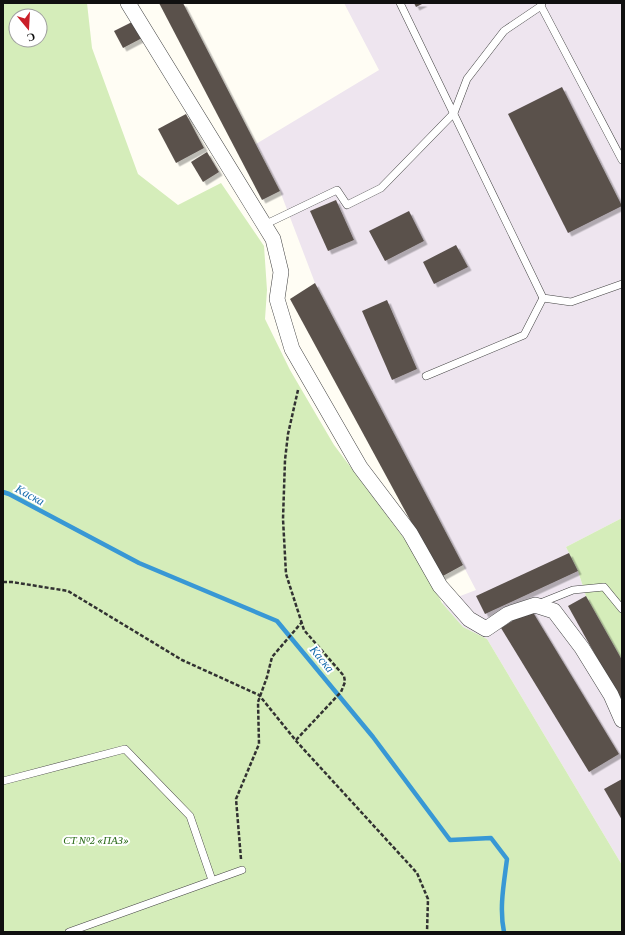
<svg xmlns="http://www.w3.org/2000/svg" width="625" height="935" viewBox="0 0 625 935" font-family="'Crimson Pro',serif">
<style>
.industrial{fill:#eee5ef}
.green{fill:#d5edba;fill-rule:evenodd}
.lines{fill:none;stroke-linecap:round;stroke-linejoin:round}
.stream{stroke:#3898d5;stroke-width:4.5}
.building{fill:#5a514c;filter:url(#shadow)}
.service-casing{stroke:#434343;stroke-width:8}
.minor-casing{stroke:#434343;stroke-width:16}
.path{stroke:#323232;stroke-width:2.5;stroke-dasharray:4 2;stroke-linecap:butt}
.service{stroke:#fff;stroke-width:7}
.minor{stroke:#fff;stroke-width:15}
.labels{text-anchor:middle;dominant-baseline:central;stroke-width:4;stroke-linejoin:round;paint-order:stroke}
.park-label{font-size:11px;font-style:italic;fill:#2d6d1c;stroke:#fff}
.water-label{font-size:12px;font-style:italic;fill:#1169ab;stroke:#fff}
</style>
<defs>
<filter id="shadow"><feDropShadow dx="3.5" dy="3.5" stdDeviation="0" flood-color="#0004"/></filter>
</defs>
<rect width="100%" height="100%" fill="#fffdf4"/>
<path class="industrial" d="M344 3H622V518L566 547 578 571 586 596 622 660V865L487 639 463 627 442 603 476 590 315 283 280 191 256 144 379 70Z"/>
<g class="green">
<path d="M3 3H87L92 48 138 174 178 205 221 183 264 246 267 290 265 319 290 370 334 445 415 553 442 603 463 627 487 639 622 865V932H3ZM16 16H40V40H16Z"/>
<path d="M622 518V660L586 596 578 571 566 547Z"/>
</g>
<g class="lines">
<path class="stream" d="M3 492 9 494 139 563 277 621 373 737 450 840 491 838 507 859C504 883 499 908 504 932"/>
</g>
<g class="building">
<path d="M159 3H183L280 191 262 200Z"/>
<path d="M414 3H424L416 7Z"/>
<path d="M136 20 144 37 123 48 114 31Z"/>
<path d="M562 87 622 206 568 233 508 114Z"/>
<path d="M186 114 204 148 176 163 158 129Z"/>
<path d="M207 152 219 172 203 182 191 162Z"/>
<path d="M336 200 354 240 328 251 310 211Z"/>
<path d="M409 211 424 241 385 261 369 231Z"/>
<path d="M456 245 468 267 434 284 423 262Z"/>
<path d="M315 283 463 565 441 577 290 299Z"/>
<path d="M387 300 417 369 392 380 362 311Z"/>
<path d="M569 553 578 571 485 614 476 596Z"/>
<path d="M586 596 622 660V703L568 606Z"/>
<path d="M531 609 619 754 589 772 501 628Z"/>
<path d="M622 779V820L604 789Z"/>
</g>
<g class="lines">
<g class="service-casing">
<g id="service">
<path d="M400 3 543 298 571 302 622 284"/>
<path d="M542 3 541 6 622 160"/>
<path d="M264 225 337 190 347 205 381 188 454 113 467 79 504 31 541 6"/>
<path d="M426 376 524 335 543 298"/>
<path d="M538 604 573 590 604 587 622 609"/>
<path d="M3 781 125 749 190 816 212 880"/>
<path d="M69 932 242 870"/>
</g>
</g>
<g class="minor-casing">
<path id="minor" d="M128 3 273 239 281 272 277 299 292 349 360 467 410 533 440 586 469 619 486 629 508 614 535 605 554 611 582 648 611 695 622 720"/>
</g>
<g class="path">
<path d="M3 582H12L68 591 182 660 259 695 297 742 417 873 428 899 427 932"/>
<path d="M296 740 341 692 345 682 344 676 304 630 286 574 283 519 285 460 288 434 298 390"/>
<path d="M241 859 236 799 259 744 258 702 267 677 272 657 302 622"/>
</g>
<use href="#service" class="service"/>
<use href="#minor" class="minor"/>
</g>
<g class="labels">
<g class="park-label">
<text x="96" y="840">СТ №2 «ПАЗ»</text>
</g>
<g class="water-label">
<text transform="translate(30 495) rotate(28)">Каска</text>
<text transform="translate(322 659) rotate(51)">Каска</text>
</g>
</g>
<rect width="625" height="935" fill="none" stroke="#101010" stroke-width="8"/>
<g transform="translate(28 28) rotate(162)"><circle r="19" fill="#ffffff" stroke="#9f9f9f"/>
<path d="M0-3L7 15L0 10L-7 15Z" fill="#ca1f29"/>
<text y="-6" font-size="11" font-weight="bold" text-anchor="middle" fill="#101010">С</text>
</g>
</svg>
